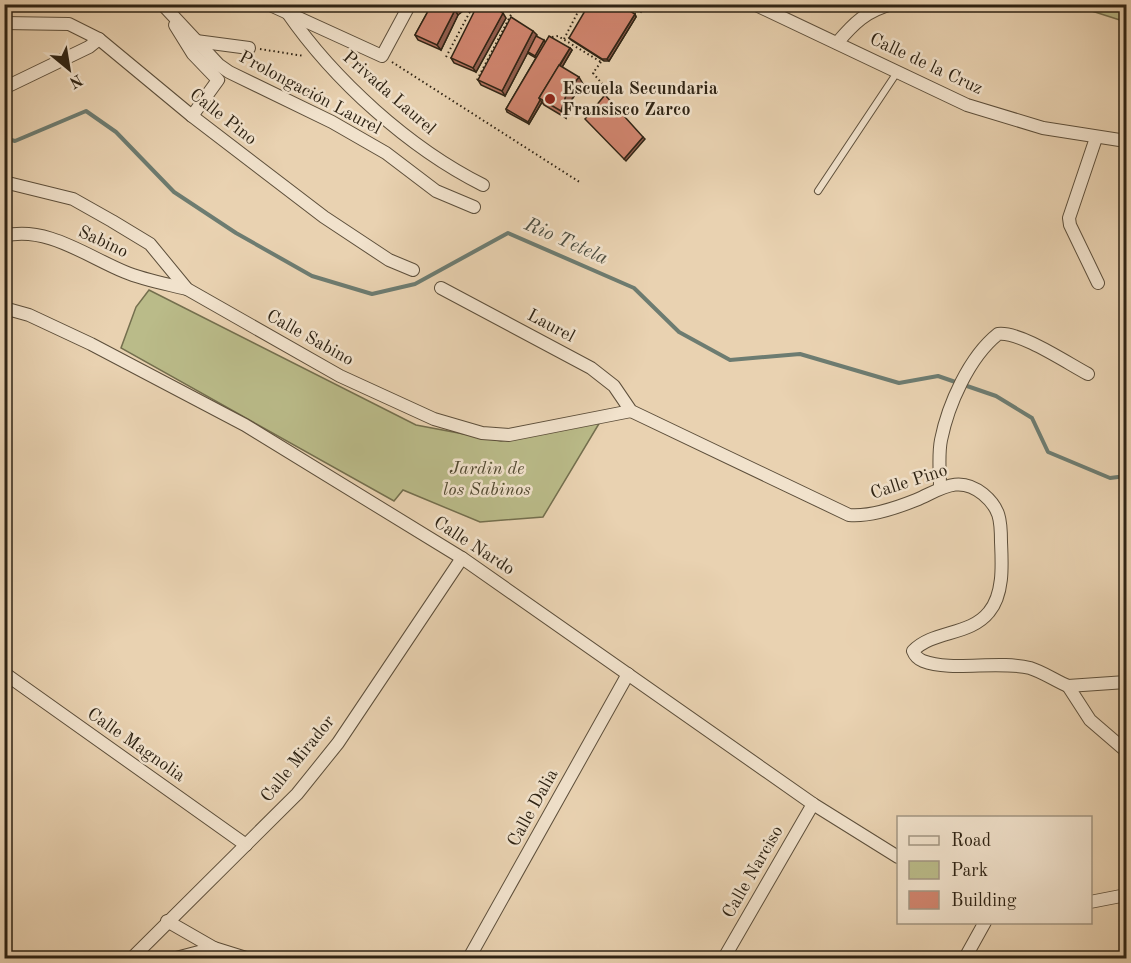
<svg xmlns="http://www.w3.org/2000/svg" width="1131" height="963" viewBox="0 0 1131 963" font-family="'Old Standard TT',serif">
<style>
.green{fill:#babb89;stroke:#746f4e;stroke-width:1.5}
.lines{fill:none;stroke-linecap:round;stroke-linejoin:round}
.stream{stroke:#6d7c71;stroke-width:4}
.lane-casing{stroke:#5d4f3b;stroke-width:8}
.street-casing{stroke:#5d4f3b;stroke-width:14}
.path{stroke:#2e2314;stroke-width:2;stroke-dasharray:1.5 3;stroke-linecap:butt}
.lane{stroke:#f1e2cc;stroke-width:6}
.street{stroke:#f1e2cc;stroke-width:12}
.wall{fill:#b4725f;stroke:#2e2314;stroke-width:1.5}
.shaded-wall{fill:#925d4e;stroke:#2e2314;stroke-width:1.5}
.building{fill:#d1856f;stroke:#2e2314;stroke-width:1.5}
.poi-dot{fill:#8f2418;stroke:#f1e2cc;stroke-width:2}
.labels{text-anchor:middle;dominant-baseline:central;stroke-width:5;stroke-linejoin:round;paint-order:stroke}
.street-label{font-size:18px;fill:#2e2314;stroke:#f1e2cc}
.poi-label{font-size:18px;font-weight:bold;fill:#2e2314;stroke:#f1e2cc;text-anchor:start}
.park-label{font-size:18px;font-style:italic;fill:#514931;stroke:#f1e2cc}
.water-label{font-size:20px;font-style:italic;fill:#4e4f42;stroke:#f1e2cc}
</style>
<rect width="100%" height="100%" fill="#e9d2b1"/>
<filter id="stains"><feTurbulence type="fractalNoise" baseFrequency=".00333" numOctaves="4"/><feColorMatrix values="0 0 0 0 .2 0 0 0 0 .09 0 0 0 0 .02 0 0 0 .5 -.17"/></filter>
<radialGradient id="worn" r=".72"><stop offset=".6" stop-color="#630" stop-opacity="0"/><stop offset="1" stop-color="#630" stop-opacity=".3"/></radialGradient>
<g class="green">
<path d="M1073 5H1126V22L1123 21Z"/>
<path d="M149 290 416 425 501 441 600 422 543 517 480 522 403 490 394 501 121 348 136 307Z"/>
</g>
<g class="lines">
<path class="stream" d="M4 138 15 141 86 111 116 132 174 192 236 233 312 276 372 294 415 284 508 233 634 288 679 332 730 360 800 354 899 383 938 376 996 396 1032 418 1048 452 1110 478 1126 476"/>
<g class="lane-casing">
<path id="lane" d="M818 191 898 71"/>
</g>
<g class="street-casing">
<g id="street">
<path d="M162 4 219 65 229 72 332 122 386 153 436 191 474 207"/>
<path d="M268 4 382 56 410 4"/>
<path d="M754 4 967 105 1043 128 1126 141"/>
<path d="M287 12C334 80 409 148 483 185"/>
<path d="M4 23 69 24 99 39 192 116 324 217 389 260 413 270"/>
<path d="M175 25 193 54 218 80 192 116"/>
<path d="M196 41 249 48"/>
<path d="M837 43C854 23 866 11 892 4"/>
<path d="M4 88 89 47 99 39"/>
<path d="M1096 138 1069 218 1070 225 1098 283"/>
<path d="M4 182 73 199 112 221 150 244 187 289 340 376 434 419 482 433 509 435 631 411"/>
<path d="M4 236C46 225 88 257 125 272 144 280 167 284 187 289"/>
<path d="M441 288 591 368 614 386 631 411 849 515C870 517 896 508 916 500 940 490 958 474 983 494 1000 508 1001 520 1001 542 1002 564 1004 594 989 612 970 636 933 630 913 651 915 656 918 659 923 661 951 672 998 660 1030 668 1043 672 1056 681 1068 686"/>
<path d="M4 308 29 315 91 344 245 425 462 558 813 804 898 857"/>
<path d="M940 487C940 472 938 455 941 440 948 405 969 357 998 334 1020 331 1067 363 1088 374"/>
<path d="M4 673 246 845"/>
<path d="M1068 686 1090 720 1126 751"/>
<path d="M1068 686 1126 682"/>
<path d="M1090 902 1126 895"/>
<path d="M167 921 214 948 246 958"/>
<path d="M132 958 297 794 338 743 462 558"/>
<path d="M176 958 214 948"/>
<path d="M469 958 628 674"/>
<path d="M724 958 813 804"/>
<path d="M965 958 985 922"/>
</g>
</g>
<g class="path">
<path d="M1096 4 1124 8"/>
<path d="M552 37 558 36 601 62"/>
<path d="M564 39 582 4"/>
<path d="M260 49 304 56"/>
<path d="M446 57 474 4"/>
<path d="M392 62 581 183"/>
<path d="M601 62 593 73 604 86 601 89 607 97"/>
<path d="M477 80 515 7"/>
</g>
<use href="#lane" class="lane"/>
<use href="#street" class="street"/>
</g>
<g class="wall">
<path d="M432 4H469L468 7 458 15 441 50 418 40 415 35Z"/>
<path d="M635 14 636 17 609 61H604L571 40 569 38Z"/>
<path d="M506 18 476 72 454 63 451 58Z"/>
<path d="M537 35 536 36 545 42 570 48 572 50 562 67 583 84 572 99 566 118 544 105 542 102 529 124 507 112 506 109 536 58 529 54 528 52 505 96 481 85 478 80Z"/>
</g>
<g class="shaded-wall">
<path d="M643 4H646L641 12 639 10Z"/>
<path d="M455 10 458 15 441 50 437 45Z"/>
<path d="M503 13 506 18 476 72 473 68Z"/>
<path d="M635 14 636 17 609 61 607 59Z"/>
<path d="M533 31 537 35 505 96 502 91Z"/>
<path d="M544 40 546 43 537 58 535 56Z"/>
<path d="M570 48 572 50 543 100 541 99Z"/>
<path d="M579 77 583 84 572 99 566 118 561 111 567 92Z"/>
<path d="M540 100 542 102 529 124 528 122Z"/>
<path d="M643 137 645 139 626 161 624 159Z"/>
</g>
<g class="building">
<path d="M432 4H462L455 10 437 45 415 35Z"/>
<path d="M478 4H488L503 13 473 68 451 58Z"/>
<path d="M589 4H618L635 14 607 59H602L569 38Z"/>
<path d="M630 4H643L639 10Z"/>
<path d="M511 17 533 31 502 91 478 80Z"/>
<path d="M536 36 544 40 535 56 528 52Z"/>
<path d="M549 36 570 48 539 98 540 100 528 122 506 109Z"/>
<path d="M559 65 579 77 567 92 561 111 539 98Z"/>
<path d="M605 95 643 137 624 159 585 119Z"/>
</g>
<circle class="poi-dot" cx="550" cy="99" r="6"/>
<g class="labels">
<g class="street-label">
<text transform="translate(926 64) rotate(25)">Calle de la Cruz</text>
<text transform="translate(310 93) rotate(28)">Prolongación Laurel</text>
<text transform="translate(389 93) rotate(41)">Privada Laurel</text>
<text transform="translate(223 117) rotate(38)">Calle Pino</text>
<text transform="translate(103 242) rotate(25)">Sabino</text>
<text transform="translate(551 326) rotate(28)">Laurel</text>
<text transform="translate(310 338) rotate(29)">Calle Sabino</text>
<text transform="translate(909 482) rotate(-18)">Calle Pino</text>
<text transform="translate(474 546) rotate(33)">Calle Nardo</text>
<text transform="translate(136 745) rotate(35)">Calle Magnolia</text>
<text transform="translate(298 759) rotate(-51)">Calle Mirador</text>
<text transform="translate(533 808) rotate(-61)">Calle Dalia</text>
<text transform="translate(753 872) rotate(-60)">Calle Narciso</text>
</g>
<g class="poi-label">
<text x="562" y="89">Escuela Secundaria<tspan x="562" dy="21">Fransisco Zarco</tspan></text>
</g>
<g class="park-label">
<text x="487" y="469">Jardin de<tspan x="487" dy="21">los Sabinos</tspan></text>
</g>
<g class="water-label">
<text transform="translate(566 242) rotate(24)">Rio Tetela</text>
</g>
</g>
<rect width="1131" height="963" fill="none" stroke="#e9d2b1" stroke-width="24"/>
<rect x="6" y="6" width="1119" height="951" fill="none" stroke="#2e2314" stroke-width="3"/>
<rect x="12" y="12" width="1107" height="939" fill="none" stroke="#2e2314" stroke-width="1.5"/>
<rect x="897" y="816" width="195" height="108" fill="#f1e2cc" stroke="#a39682" stroke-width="1.5"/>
<rect x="909" y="836" width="30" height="9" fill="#f1e2cc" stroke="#a39682" stroke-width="1.5"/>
<text x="951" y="846" font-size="18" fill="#2e2314">Road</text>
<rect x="909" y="861" width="30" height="18" fill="#babb89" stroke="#a39682" stroke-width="1.5"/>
<text x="951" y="876" font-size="18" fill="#2e2314">Park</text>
<rect x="909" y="891" width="30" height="18" fill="#d1856f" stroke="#a39682" stroke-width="1.5"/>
<text x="951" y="906" font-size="18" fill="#2e2314">Building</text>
<g transform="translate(69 69) rotate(150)" stroke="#f1e2cc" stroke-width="4.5" paint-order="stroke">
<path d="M0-4.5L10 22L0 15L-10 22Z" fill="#2e2314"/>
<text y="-9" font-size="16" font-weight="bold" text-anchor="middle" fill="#2e2314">N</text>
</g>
<rect width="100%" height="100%" filter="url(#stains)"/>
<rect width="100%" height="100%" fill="url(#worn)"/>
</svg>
